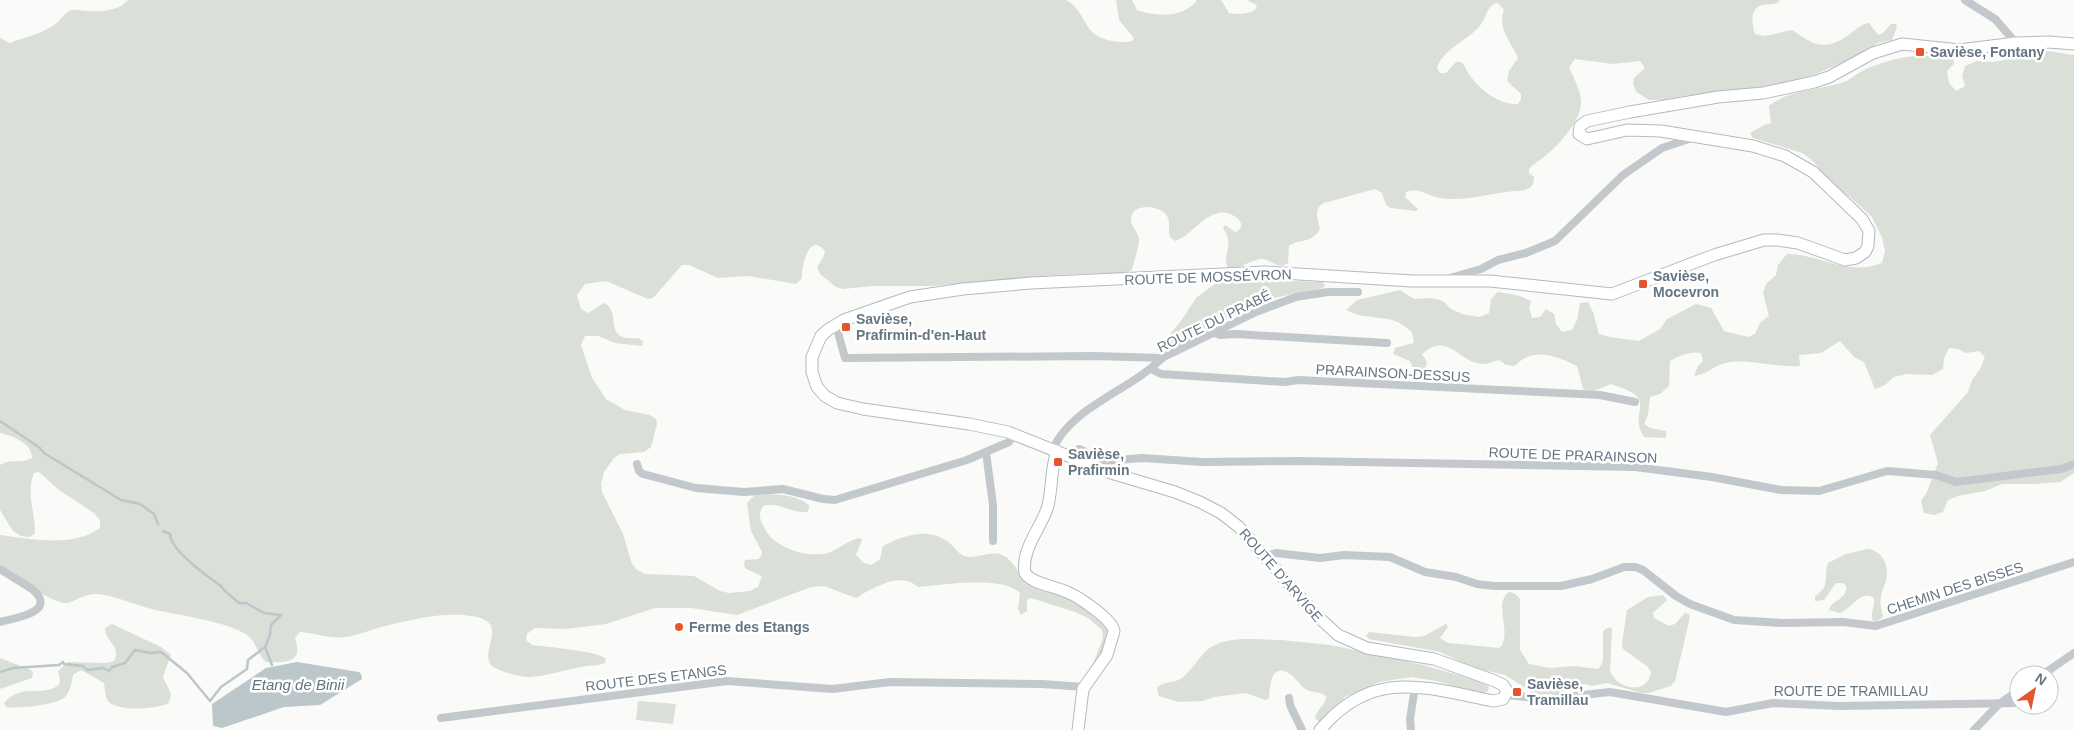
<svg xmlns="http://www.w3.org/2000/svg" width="2074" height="730" viewBox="0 0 2074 730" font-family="Helvetica,sans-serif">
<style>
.green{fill:#dadfd7;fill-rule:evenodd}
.water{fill:#bbc7cb}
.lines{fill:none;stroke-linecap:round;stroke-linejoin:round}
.stream{stroke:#bbc7cb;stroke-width:2.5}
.secondary-casing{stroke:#b3babf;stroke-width:13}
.street{stroke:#c3c8cc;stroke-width:8}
.secondary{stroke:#fff;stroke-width:11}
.poi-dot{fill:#e4572e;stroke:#fff;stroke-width:2}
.labels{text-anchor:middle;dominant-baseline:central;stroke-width:5;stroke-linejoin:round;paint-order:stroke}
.poi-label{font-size:14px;font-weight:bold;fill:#657683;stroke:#fff;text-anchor:start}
.street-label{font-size:14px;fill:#657683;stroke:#fff}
.water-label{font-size:15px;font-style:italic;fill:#60757c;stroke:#fff}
</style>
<rect width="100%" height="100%" fill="#fafaf8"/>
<g class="green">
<path d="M128 0H1066C1089 13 1080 35 1112 41 1119 42 1125 43 1132 41L1134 38 1119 20 1116 0H1132L1137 10C1156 17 1185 18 1197 0H1221L1229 13C1239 15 1247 14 1255 10L1257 5 1247 0H1780L1778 3C1772 5 1768 4 1762 5 1749 9 1752 24 1755 34L1765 36 1792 30C1813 44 1823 52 1847 36 1854 31 1859 26 1867 23H1869L1878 35 1883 33 1891 24H1896L1897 27 1892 40 1878 43 1856 57 1806 78 1759 89 1683 96 1662 100H1649L1636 92 1633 83 1634 78 1645 68 1640 61 1613 64 1575 59 1569 67C1573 77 1582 92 1581 104 1580 122 1558 146 1544 157 1539 161 1533 164 1529 169V173L1534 177C1534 189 1526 191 1515 191 1491 193 1464 202 1440 198 1427 196 1420 187 1406 192L1405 197 1418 209 1416 211 1391 208 1386 205 1382 193 1375 189 1324 203C1313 209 1318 218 1320 229 1310 245 1299 238 1289 246L1288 263C1277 271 1271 258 1260 259 1252 260 1241 267 1232 270L1228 268C1221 252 1236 247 1223 228L1225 225 1235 232C1252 224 1230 210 1218 213 1201 217 1191 236 1175 241L1170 237C1168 231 1170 224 1168 218 1163 205 1133 202 1131 218 1130 226 1138 231 1139 239 1139 248 1134 260 1132 270L1121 276 1104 273 1055 275 929 286H872L843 289 836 287 820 274 817 267 823 258 825 251C809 231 801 267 802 278L796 284 748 276 718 278 689 265H682L653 298 648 299 606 281 585 284 577 295 581 309 588 313 604 303C623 312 601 342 638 338L643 341 642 346 615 343 598 336H585L581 345 592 378 606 399 625 410 650 415 656 419 657 424 651 447 644 452 620 454 614 458 604 472 601 484 602 492 623 534 632 564 637 570 645 574 694 576 720 591 729 593 750 591 758 587 762 576 746 569 744 566 745 560 758 559 761 556 762 552 751 531 747 503 755 495C773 494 794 493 809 505V509L807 512C792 514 778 501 763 506 757 515 761 522 766 531 777 549 808 558 828 553 839 549 848 540 860 538L862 540 856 555 864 563 871 565 880 559 883 546C902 536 928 527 947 541 954 546 957 553 964 556 976 560 990 550 1002 555 1014 560 1018 575 1028 581 1043 591 1062 594 1077 603 1088 609 1098 618 1108 626L1109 644 1091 669 1103 638 1102 630 1088 618 1075 612 1031 598 1027 600V611L1021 615 1018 609 1020 593C1004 575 940 585 918 587 902 573 882 584 866 592 862 594 860 596 856 598L824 586 811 587 737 615 691 608H655L606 624 566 629 535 628 527 634 526 640 532 645C547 647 599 651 606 659L605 663C599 666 593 665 586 666 569 669 548 676 530 677 523 678 496 671 491 665 479 649 511 622 472 616 441 611 405 621 374 629 365 632 355 636 345 637 329 639 315 633 300 632L295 638C304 663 286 663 266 662 257 654 257 642 247 635 227 621 176 615 152 609 134 605 115 595 97 594 83 593 72 604 65 603 48 601 13 576 0 564V535C31 539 73 548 100 528V520L94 513 59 490 39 472 34 473C26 493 35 512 35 533L30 537 21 536 13 531 0 510V465C10 458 22 464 32 458 32 443 13 436 0 433V38L10 43C24 37 42 34 54 25 61 21 64 12 72 10 77 9 82 11 88 11 101 12 119 11 128 0ZM1496 3 1499 4 1504 10C1497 30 1511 41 1518 58L1509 71 1507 81 1521 94V99L1518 104C1501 105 1482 92 1472 78 1467 73 1466 66 1461 62H1456L1446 73H1440L1437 68C1443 49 1465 42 1478 28 1486 20 1486 7 1496 3Z"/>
<path d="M2048 51 2074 55V473L2060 482 2034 484H2002L1985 491 1958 496 1948 500 1943 512 1934 515 1924 513 1921 501 1927 492 1938 463 1930 435 1968 392 1972 380 1980 369 1985 357 1979 351 1966 353 1958 349 1949 348 1944 358 1943 369 1932 375 1907 374 1894 377 1885 385 1875 389 1864 362 1854 357 1840 341 1821 353 1799 355 1800 366C1776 368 1747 358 1726 363 1714 365 1707 375 1694 376L1698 366 1703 361 1701 353C1689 351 1681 355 1670 361L1669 386 1660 394 1650 397 1648 415 1644 424 1650 428 1666 431V438L1644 437C1626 409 1663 400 1611 384L1591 392 1583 389 1577 366C1557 356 1532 346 1515 366L1506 365 1499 360C1495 361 1488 364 1484 364 1459 364 1449 330 1422 354L1427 362 1424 372H1415L1410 361 1393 354 1395 348 1414 343 1412 332C1406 327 1400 322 1392 320 1377 316 1360 318 1346 310L1357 300 1400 290 1414 299 1431 298 1443 301 1451 309 1462 314 1480 317 1489 313 1491 299 1498 292 1520 296 1531 301 1529 308 1532 318 1540 317 1546 309 1554 314 1556 324 1562 332 1572 330 1577 320 1580 303 1588 302 1593 312 1599 334 1610 337 1639 341 1660 329 1667 319 1696 304 1711 308 1724 331 1748 337 1755 334 1760 323 1769 316 1763 293 1766 284 1776 275 1778 265 1787 254C1819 254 1849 277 1882 263L1885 251 1882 237 1871 216 1850 197 1836 189 1812 160 1802 153 1753 138 1750 133 1764 125 1771 123 1769 106C1788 90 1818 90 1841 83 1849 81 1856 74 1864 70 1896 56 1919 53 1953 58L1954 64 1947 71 1949 83 1956 91 1965 86 1962 75 1965 66 1977 61 1994 62Z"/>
<path d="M1235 279 1323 282 1325 285 1323 288 1319 289 1248 303 1198 338 1162 355 1160 354V347L1183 318 1196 298 1216 283 1222 280Z"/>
<path d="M1867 549C1879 549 1888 562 1887 574 1887 582 1882 589 1881 597 1879 603 1882 610 1883 617L1876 622 1873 621C1870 613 1875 606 1874 598 1861 589 1851 609 1840 613L1829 610C1832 599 1848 600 1846 586L1843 583H1836L1824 600 1815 601V596C1831 586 1823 579 1828 563L1846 554Z"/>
<path d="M1509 592 1514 593 1520 599V650L1529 664 1550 668 1574 666 1598 669 1602 664 1603 660V632L1605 629 1611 627 1612 630 1610 671C1615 687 1647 698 1651 672L1648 667 1623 649 1622 643 1627 610 1648 597 1663 595 1667 600 1653 613 1654 618 1669 626 1675 624 1685 613 1689 614 1690 617 1675 681 1671 686 1648 693H1641L1607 683 1592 686 1585 684 1578 685 1569 691 1558 694H1543L1533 693 1505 675 1474 668 1440 652 1369 639 1366 636 1369 632 1415 637 1424 636 1446 624 1448 627 1440 638 1448 643 1499 648C1514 636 1492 603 1509 592Z"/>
<path d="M112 624 161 647 171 655 163 677 171 694 169 703C156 709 121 712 109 702 105 699 105 689 104 683L81 670 73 675C72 683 70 691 65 697 57 705 17 709 6 707L4 703C22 682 41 698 59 685L60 679 58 671 68 662 107 663 114 661C122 647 105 641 105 628Z"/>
<path d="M1281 640 1330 645 1384 656 1427 666 1478 681 1488 686 1489 689 1487 692 1481 694 1436 681 1412 677 1379 682 1345 697 1323 720 1319 722 1315 718C1317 709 1326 705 1326 696 1319 691 1310 693 1304 688 1299 684 1296 678 1290 674 1270 661 1270 687 1269 699L1265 700 1246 693 1214 697 1203 701 1179 702 1159 696 1157 688C1164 680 1174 684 1182 678 1191 671 1197 660 1205 652 1223 634 1257 640 1281 640Z"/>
<path d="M0 658 31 670 33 673 32 678 0 689Z"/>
<path d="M638 701 676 704 673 724 636 720Z"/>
</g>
<path class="water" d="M297 662 359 672 361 674 362 679 320 705 284 707 222 728 213 726 212 704 266 668Z"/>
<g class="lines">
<g class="stream">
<path d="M0 421 40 448 44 453 121 500 140 504 154 514 158 524"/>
<path d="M163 531 170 534C171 551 207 576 221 586L224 590 239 603H246L264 613 281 615 271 625 270 635 265 647 272 665"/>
<path d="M0 672 13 668 59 665 63 662 64 664 83 666 87 670 103 668 109 671 112 667 125 663 135 650 151 653 161 652 187 673 210 701 221 687 247 669 248 660 265 647"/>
</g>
<g class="secondary-casing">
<g id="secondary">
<path d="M1057 451C1050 469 1053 490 1047 509 1040 529 1021 550 1025 573 1032 584 1055 586 1067 592 1079 597 1112 619 1114 631L1107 655 1083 689 1078 730"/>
<path d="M1320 730C1372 668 1424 687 1493 701L1503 699 1507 691 1503 685 1495 681 1434 659 1367 648 1338 635 1314 613 1239 527 1221 513 1200 502 1175 492 1111 473 1008 432 969 424 863 409 837 403 825 396 817 387 812 372V357L821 336 829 329 844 320 910 297 963 289 1031 283 1265 272 1412 281H1490L1612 294 1714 255 1764 240H1777L1798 243 1845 260 1856 258 1865 252 1868 246 1869 231 1862 219 1813 172 1785 156 1753 146 1661 131 1627 130 1587 139 1579 134 1580 126 1587 121 1630 112 1718 97 1763 93 1814 82 1829 77 1873 53 1902 44 1959 50 2016 43 2049 42 2074 44"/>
</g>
</g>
<g class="street">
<path d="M1965 0 1995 19 2016 43"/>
<path d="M1450 278 1481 269 1498 260 1526 253 1555 241 1623 175 1662 148 1692 138"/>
<path d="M836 325 845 358 1095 356 1162 358"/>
<path d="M1214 333 1220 335 1236 334 1387 343"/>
<path d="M1151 369 1161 374 1285 382 1298 380 1600 395 1635 402"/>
<path d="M1053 449C1071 407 1131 390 1162 358L1256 312 1296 297 1328 292H1358"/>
<path d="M986 452 993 505V541"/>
<path d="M1072 457 1075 451 1079 449 1105 461 1142 458 1203 462 1301 461 1635 467 1712 477 1781 490 1819 491 1887 471 1936 475 1956 482 2061 469 2074 464"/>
<path d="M637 464 639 471 643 474 696 488 744 492 783 489 823 499 835 500 967 460 1009 442 1014 434"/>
<path d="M1265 556 1276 553 1320 558 1344 555 1390 557 1425 572 1456 577 1477 584 1494 586H1561L1592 579 1624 567H1635L1643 570 1676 596 1690 604 1734 620 1782 623 1843 622 1876 626 2074 562"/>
<path d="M0 569 32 589C59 612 15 618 0 622"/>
<path d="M2042 675 2074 653"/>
<path d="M1507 695 1546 699 1610 692 1726 712 1773 703 1840 706 2019 703"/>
<path d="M1289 698 1290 705 1302 730"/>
<path d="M2029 705 2034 708"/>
<path d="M441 718 727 681 832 689 890 682 1042 684 1084 687"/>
<path d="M1411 730 1410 719 1415 687"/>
<path d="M1974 730 1999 704 2019 690"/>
</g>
<use href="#secondary" class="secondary"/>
</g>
<g class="poi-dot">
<rect x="1915" y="47" width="10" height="10" rx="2.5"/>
<rect x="1638" y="279" width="10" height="10" rx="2.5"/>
<rect x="841" y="322" width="10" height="10" rx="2.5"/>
<rect x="1053" y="457" width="10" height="10" rx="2.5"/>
<circle cx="679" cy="627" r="5"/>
<rect x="1512" y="687" width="10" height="10" rx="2.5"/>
</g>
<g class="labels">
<g class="poi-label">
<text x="1930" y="52">Savièse, Fontany</text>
<text x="1653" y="276">Savièse,<tspan x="1653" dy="16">Mocevron</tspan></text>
<text x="856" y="319">Savièse,<tspan x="856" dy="16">Prafirmin-d'en-Haut</tspan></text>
<text x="1068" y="454">Savièse,<tspan x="1068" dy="16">Prafirmin</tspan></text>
<text x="689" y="627">Ferme des Etangs</text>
<text x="1527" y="684">Savièse,<tspan x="1527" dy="16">Tramillau</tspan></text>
</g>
<g class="street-label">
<text transform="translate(1208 277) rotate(-2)">ROUTE DE MOSSÉVRON</text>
<text transform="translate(1214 321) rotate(-26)">ROUTE DU PRABÉ</text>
<text transform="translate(1393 373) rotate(3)">PRARAINSON-DESSUS</text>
<text transform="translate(1573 455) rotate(2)">ROUTE DE PRARAINSON</text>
<text transform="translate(1281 575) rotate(49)">ROUTE D'ARVIGE</text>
<text transform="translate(1955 588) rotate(-18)">CHEMIN DES BISSES</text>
<text transform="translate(656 678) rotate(-7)">ROUTE DES ETANGS</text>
<text x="1851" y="691">ROUTE DE TRAMILLAU</text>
</g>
<g class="water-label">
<text x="298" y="684">Etang de Binii</text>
</g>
</g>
<g transform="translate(2034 690) rotate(33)"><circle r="24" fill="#ffffff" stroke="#c1c8cd"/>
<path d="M0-4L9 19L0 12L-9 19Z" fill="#e4572e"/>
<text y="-8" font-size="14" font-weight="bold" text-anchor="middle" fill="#657683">N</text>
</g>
</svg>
